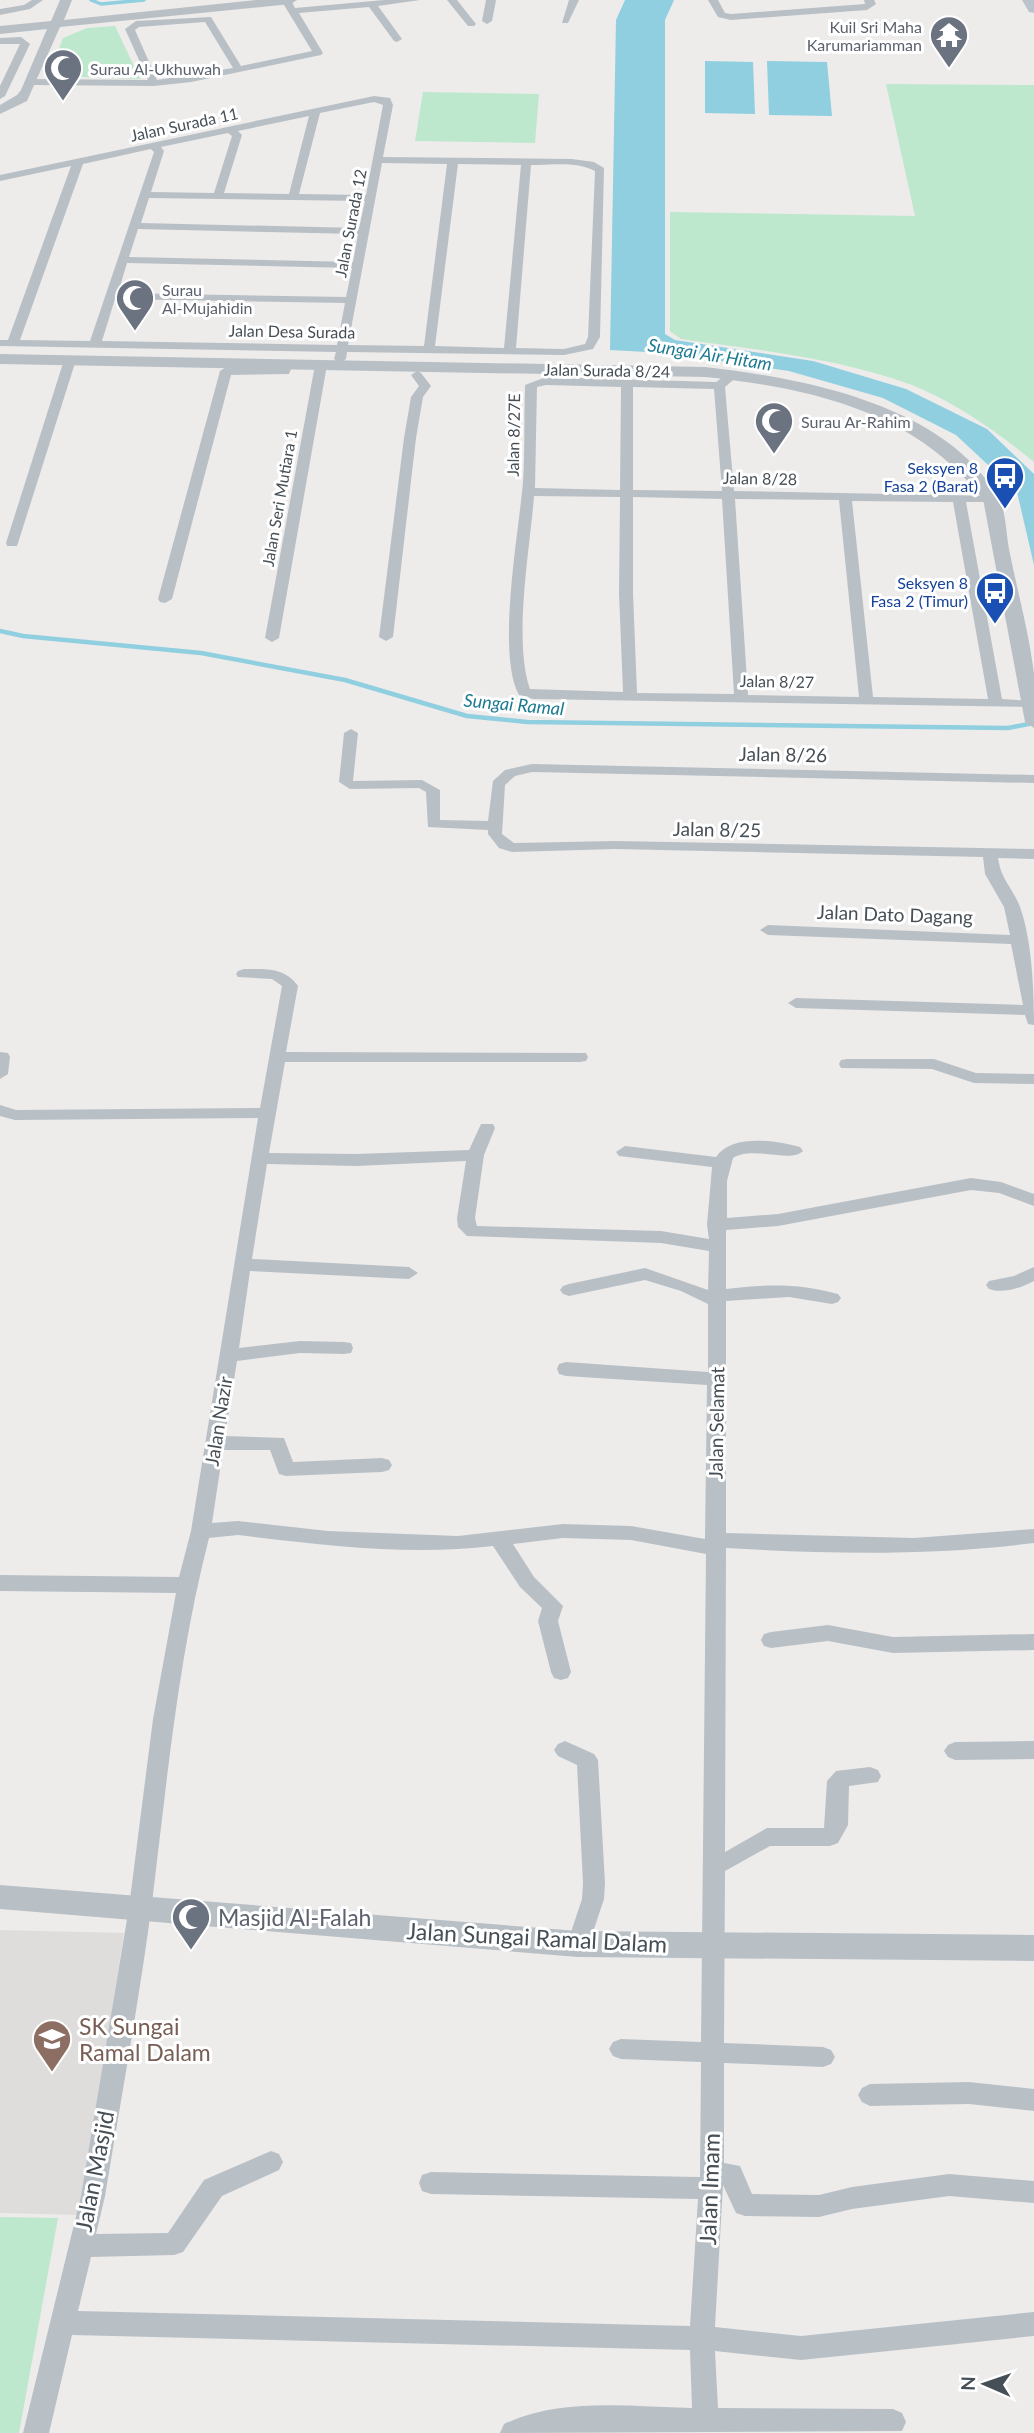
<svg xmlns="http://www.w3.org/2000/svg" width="1034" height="2433" viewBox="0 0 1034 2433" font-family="Lato,sans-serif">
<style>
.education{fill:#dfdcdc}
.green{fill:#bde8cd}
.water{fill:#8fcfdf}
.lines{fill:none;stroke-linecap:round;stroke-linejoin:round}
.stream-far1{stroke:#8fcfdf;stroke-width:3.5}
.stream{stroke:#8fcfdf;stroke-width:4.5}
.minor{fill:#b8c0c6;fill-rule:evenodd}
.tertiary{fill:#b8c0c6;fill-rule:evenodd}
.secondary{fill:#bbc4cd;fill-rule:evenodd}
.labels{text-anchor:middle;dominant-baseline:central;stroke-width:6;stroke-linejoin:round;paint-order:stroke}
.far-worship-label{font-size:16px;fill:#5b616d;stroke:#fff;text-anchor:start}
.far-street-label{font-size:16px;fill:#464f56;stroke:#fff}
.far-transit-label{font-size:16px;fill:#164399;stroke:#fff;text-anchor:end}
.far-water-label{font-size:18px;font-style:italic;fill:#1d7b92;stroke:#fff}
.street-label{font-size:19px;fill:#464f56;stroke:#fff}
.near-worship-label{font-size:23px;fill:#5b616d;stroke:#fff;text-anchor:start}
.near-street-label{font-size:23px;fill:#464f56;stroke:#fff}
.near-education-label{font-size:23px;fill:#785e54;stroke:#fff;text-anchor:start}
</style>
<rect width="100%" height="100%" fill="#eeebeb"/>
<path class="education" d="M0 1930 124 1933 81 2215 0 2213Z"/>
<g class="green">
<path d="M115 26 140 79 49 76 63 38 87 28Z"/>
<path d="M886 84 1034 85V462C997 432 957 403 912 385 838 358 758 350 681 339L670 331V212L915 216Z"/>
<path d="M423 92 539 94 535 143 415 141Z"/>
<path d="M0 2217 58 2218 19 2433H0Z"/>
</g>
<g class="water">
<path d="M625 0H674L665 20V334L675 340 813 361 906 389 987 429 1034 474V565L1017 492 956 435 883 398 789 371 665 353 610 350 616 20Z"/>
<path d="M705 61 753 62 755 114 705 113Z"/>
<path d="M767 61 827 62 832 116 769 115Z"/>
</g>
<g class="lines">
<path class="stream-far1" d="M91 0 101 4 144 0"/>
<path class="stream" d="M0 631 23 636 201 653 345 680 467 716 527 722 1008 728 1034 723"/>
<g class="minor">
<path d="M32 0H43L30 9 0 15V9L24 5Z"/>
<path d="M281 0H291L295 8 384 0H420L378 6 402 39 397 42 394 41 369 7 299 13 323 53 321 55 191 82 154 86 31 85 26 82 31 79 148 80 125 29 136 21 211 17 241 66 312 51ZM205 22 233 68 157 80 135 30 139 27Z"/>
<path d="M447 0H457L476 24 474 26H468Z"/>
<path d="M486 0H496L492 21 487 24 482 21Z"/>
<path d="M569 0H579L568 23H562Z"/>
<path d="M708 0H718L725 13 731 14 865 4 864 0H874L876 4 867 10 731 20 718 17Z"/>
<path d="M0 38 21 37 30 44 5 96 0 99V86L20 44H0Z"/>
<path d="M374 96 390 98 393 105 383 157 572 159 594 162 604 168 600 337 593 349 564 355 347 352 346 359 340 363 334 359 336 352 0 346V340H8L71 166 0 181V175ZM374 102 383 105 366 195 299 194 320 113ZM309 116 289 194 224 193 242 135 238 131ZM228 133 232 136 214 193 151 192 164 151 161 147ZM151 149 154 152 90 341 20 340 83 164ZM382 163 447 164 424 346 348 345ZM458 164 521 165 504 348 435 346ZM531 165C551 165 577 161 595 171L588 337 585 344 564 349 516 348ZM149 198 365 201 359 228 141 223ZM138 229 358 234 353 262 129 257ZM127 263 352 268 346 297 118 293ZM115 299 345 303 337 345 102 341Z"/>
<path d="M70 356 76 360 18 543 17 546H7L6 543 64 360Z"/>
<path d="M321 361 327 365 279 638 272 642 265 638 315 365Z"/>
<path d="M283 362 293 364 289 374 231 375 172 599 165 603 160 602 158 599 220 371 226 367 280 368Z"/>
<path d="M417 371 421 373 431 386 423 397 416 438 393 637 386 641 379 637 404 438 411 397 419 386 411 375Z"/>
<path d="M730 372 740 374 725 387 734 491 995 496V502H966L1002 699 1034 701V707L533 699 519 695C496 654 519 531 523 482 525 450 524 417 525 385L546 377 716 382ZM546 385 621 387 620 490 535 488 537 387ZM633 387 714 389 722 491 633 490ZM534 496 620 497 619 593 623 692 530 689C513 640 530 549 534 496ZM633 497 722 499 734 694 637 693 633 593ZM735 499 839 500 859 697 748 695ZM852 501 953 502 988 699 873 697Z"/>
<path d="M351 729 358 733 353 781 422 780 440 790V820L488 821 493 781 505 770 532 764 1034 775V783L532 772 515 776 505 785 502 834 514 843 615 841 1034 849V859L998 858C1001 880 1013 888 1020 907 1032 940 1034 989 1034 1025L1028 1024 1025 1015 796 1008 788 1003 796 998 1023 1005 1011 944 768 935 760 930 768 925 1010 935 1004 907 985 874 983 857 615 849 512 852 499 848 488 834V830L428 827 426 792 419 788 350 789 339 782 344 733Z"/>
<path d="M244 969C265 969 285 967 298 986L286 1052 586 1053 588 1057 586 1061 580 1062H285L269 1153 356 1154 469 1150 481 1124H493L495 1128 484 1155 475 1218 477 1226 661 1231 709 1239 707 1225 712 1167 619 1156 616 1152 625 1146 716 1157C732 1133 777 1141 800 1147L803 1151C790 1164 753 1145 733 1158L727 1181V1218L778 1214 971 1178 1001 1182 1034 1194V1206L999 1193 971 1190 778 1226 726 1230V1289C765 1284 800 1283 838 1294L841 1298 838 1302 832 1304 789 1297 726 1301V1533L914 1538 1034 1529V1543C931 1556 829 1554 726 1548L725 1852 767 1828H824L827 1781 836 1771 870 1767 878 1770 881 1776 878 1782 849 1786 848 1825 838 1843 830 1846H770L725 1871 724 2043 823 2047 831 2050 835 2057 831 2064 823 2067 724 2063V2163L740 2166 752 2194 819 2195 852 2187 949 2174 1034 2181V2203L949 2196 852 2209 819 2217 745 2216 736 2213 723 2185 715 2327 801 2336 1034 2312V2336L801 2360 715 2351 718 2408 893 2409 902 2413 906 2422 902 2431 500 2433 504 2424C562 2397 630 2407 692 2408L690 2350 72 2335 49 2433H23L81 2196 129 1907 153 1719 176 1593 0 1591V1575L179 1577 191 1531 258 1118 15 1120 0 1116V1105L16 1110 260 1108 282 986 272 979 238 977 236 974 238 971ZM466 1161 457 1218 458 1227 467 1236 661 1243 709 1251 708 1290 645 1268 569 1284 563 1286 560 1290 563 1294 569 1296 645 1280 681 1291 708 1304V1372L566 1362 559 1364 557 1369 559 1374 566 1376 707 1385 705 1539 631 1526 563 1524 458 1536 328 1531 238 1521 212 1523 223 1450H270L279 1474 286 1476 382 1472 389 1470 392 1465 389 1460 382 1458 293 1462 284 1438 225 1436 237 1361 300 1353 344 1354 351 1353 353 1348 351 1343 344 1342 300 1341 239 1348 250 1271 409 1279 418 1273 409 1267 252 1259 267 1164 356 1166ZM238 1535C322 1545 409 1556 493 1546L520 1587 542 1608 538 1621 551 1672 554 1678 561 1680 568 1678 571 1672 558 1621 563 1606 534 1577 513 1544 563 1538 631 1540 706 1554 701 2042 621 2039 613 2042 609 2049 613 2056 621 2059 701 2062 700 2177 431 2172 422 2175 419 2183 422 2191 431 2194 698 2199 690 2326 78 2311 91 2257 174 2255 183 2252 222 2196 279 2170 283 2162 279 2154 271 2151 204 2180 168 2233 96 2234 105 2196C121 2099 139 2001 152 1903 167 1781 178 1658 209 1538Z"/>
<path d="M0 1052 8 1053 10 1057 8 1074 0 1079Z"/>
<path d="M847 1059H934L976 1073 1034 1074V1084L974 1083 932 1069 841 1068 839 1064 841 1060Z"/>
<path d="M1034 1267V1281C1021 1288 1003 1294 989 1289L986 1285 989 1281 1014 1276Z"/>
<path d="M828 1625 893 1637 1034 1634V1650L893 1653 828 1641 771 1648 764 1646 761 1640 764 1634 771 1632Z"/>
<path d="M565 1741 594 1754 598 1760 605 1883 604 1899 589 1944 586 1951 578 1954 570 1951 567 1944 582 1899 583 1883 577 1765 558 1756 554 1750 558 1744Z"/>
<path d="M1034 1741V1759L955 1760 948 1757 944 1751 948 1745 955 1742Z"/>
<path d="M969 2082 1034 2089V2111L969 2104 870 2106 862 2102 858 2095 862 2088 870 2084Z"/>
</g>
<g class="tertiary">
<path d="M60 0H72L64 20 256 0H297L291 4 60 27 27 101 0 114V105L17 95 21 90 47 29 0 34V26L51 21Z"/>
<path d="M0 354 705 367C802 378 944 404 998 497 1006 510 1006 533 1009 549 1017 590 1029 632 1034 674 1034 691 1034 710 1034 728L1025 722 983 499C915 411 811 388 705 377L0 364Z"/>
<path d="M0 1885 578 1931 1034 1935V1961L578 1957 0 1909Z"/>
</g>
<path class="secondary" d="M1022 0H1034V13L1029 12Z"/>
</g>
<defs>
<g id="temple-pin" transform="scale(2.0125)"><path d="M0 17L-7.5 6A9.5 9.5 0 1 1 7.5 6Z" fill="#6b7280" stroke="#fff"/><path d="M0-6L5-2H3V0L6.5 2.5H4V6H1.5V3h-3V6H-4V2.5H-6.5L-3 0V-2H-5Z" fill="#fff"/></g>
<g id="mosque-pin" transform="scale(2.0125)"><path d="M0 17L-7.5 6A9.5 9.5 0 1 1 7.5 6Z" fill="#6b7280" stroke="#fff"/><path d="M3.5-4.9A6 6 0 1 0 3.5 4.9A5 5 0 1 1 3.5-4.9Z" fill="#fff"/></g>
<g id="bus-pin" transform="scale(2.0125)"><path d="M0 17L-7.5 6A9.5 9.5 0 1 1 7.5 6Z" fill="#1a4fb4" stroke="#fff"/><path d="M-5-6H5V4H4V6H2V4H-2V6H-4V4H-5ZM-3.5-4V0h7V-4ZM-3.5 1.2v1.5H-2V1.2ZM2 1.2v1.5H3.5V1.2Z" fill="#fff"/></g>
<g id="school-pin" transform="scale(2.0125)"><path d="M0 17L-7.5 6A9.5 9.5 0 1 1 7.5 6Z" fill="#8d6e63" stroke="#fff"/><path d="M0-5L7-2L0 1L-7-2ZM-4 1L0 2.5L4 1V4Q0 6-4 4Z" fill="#fff"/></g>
</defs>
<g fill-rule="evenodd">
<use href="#temple-pin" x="949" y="35"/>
<use href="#mosque-pin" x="63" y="68"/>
<use href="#mosque-pin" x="135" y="298"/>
<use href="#mosque-pin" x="774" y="421"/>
<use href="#bus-pin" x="1005" y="476"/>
<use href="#bus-pin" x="995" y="591"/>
<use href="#mosque-pin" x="191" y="1917"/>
<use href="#school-pin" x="52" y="2039"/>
</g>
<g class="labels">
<g class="far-worship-label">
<text x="922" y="26" text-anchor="end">Kuil Sri Maha<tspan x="922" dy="18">Karumariamman</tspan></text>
<text x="90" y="68">Surau Al-Ukhuwah</text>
<text x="162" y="289">Surau<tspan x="162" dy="18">Al-Mujahidin</tspan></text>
<text x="801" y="421">Surau Ar-Rahim</text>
</g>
<g class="far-street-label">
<text transform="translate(184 124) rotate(-12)">Jalan Surada 11</text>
<text transform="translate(350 223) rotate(-79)">Jalan Surada 12</text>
<text transform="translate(292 331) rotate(1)">Jalan Desa Surada</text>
<text transform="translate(607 370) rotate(1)">Jalan Surada 8/24</text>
<text transform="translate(513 435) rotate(-89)">Jalan 8/27E</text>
<text transform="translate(760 478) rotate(1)">Jalan 8/28</text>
<text transform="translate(279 498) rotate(-80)">Jalan Seri Mutiara 1</text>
<text transform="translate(777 681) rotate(1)">Jalan 8/27</text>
</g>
<g class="far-transit-label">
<text x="978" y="467">Seksyen 8<tspan x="978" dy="18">Fasa 2 (Barat)</tspan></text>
<text x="968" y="582">Seksyen 8<tspan x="968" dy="18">Fasa 2 (Timur)</tspan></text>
</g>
<g class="far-water-label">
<text transform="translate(710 354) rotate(9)">Sungai Air Hitam</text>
<text transform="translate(514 704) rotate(5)">Sungai Ramal</text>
</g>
<g class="street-label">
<text transform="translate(783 754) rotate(1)">Jalan 8/26</text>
<text transform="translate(717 829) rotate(1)">Jalan 8/25</text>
<text transform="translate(895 914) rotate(2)">Jalan Dato Dagang</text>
<text transform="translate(218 1421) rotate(-81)">Jalan Nazir</text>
<text transform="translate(716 1423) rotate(-89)">Jalan Selamat</text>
</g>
<g class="near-worship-label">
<text x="218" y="1917">Masjid Al-Falah</text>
</g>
<g class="near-street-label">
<text transform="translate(537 1937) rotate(3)">Jalan Sungai Ramal Dalam</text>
<text transform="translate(94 2171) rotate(-79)">Jalan Masjid</text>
<text transform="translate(709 2189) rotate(-88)">Jalan Imam</text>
</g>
<g class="near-education-label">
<text x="79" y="2026">SK Sungai<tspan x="79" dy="26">Ramal Dalam</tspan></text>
</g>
</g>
<g transform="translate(985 2384) rotate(272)" stroke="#ffffff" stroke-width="5" paint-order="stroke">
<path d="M0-5L12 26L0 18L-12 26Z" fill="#464f56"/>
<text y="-10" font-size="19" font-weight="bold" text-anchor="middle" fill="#464f56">N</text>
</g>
</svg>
